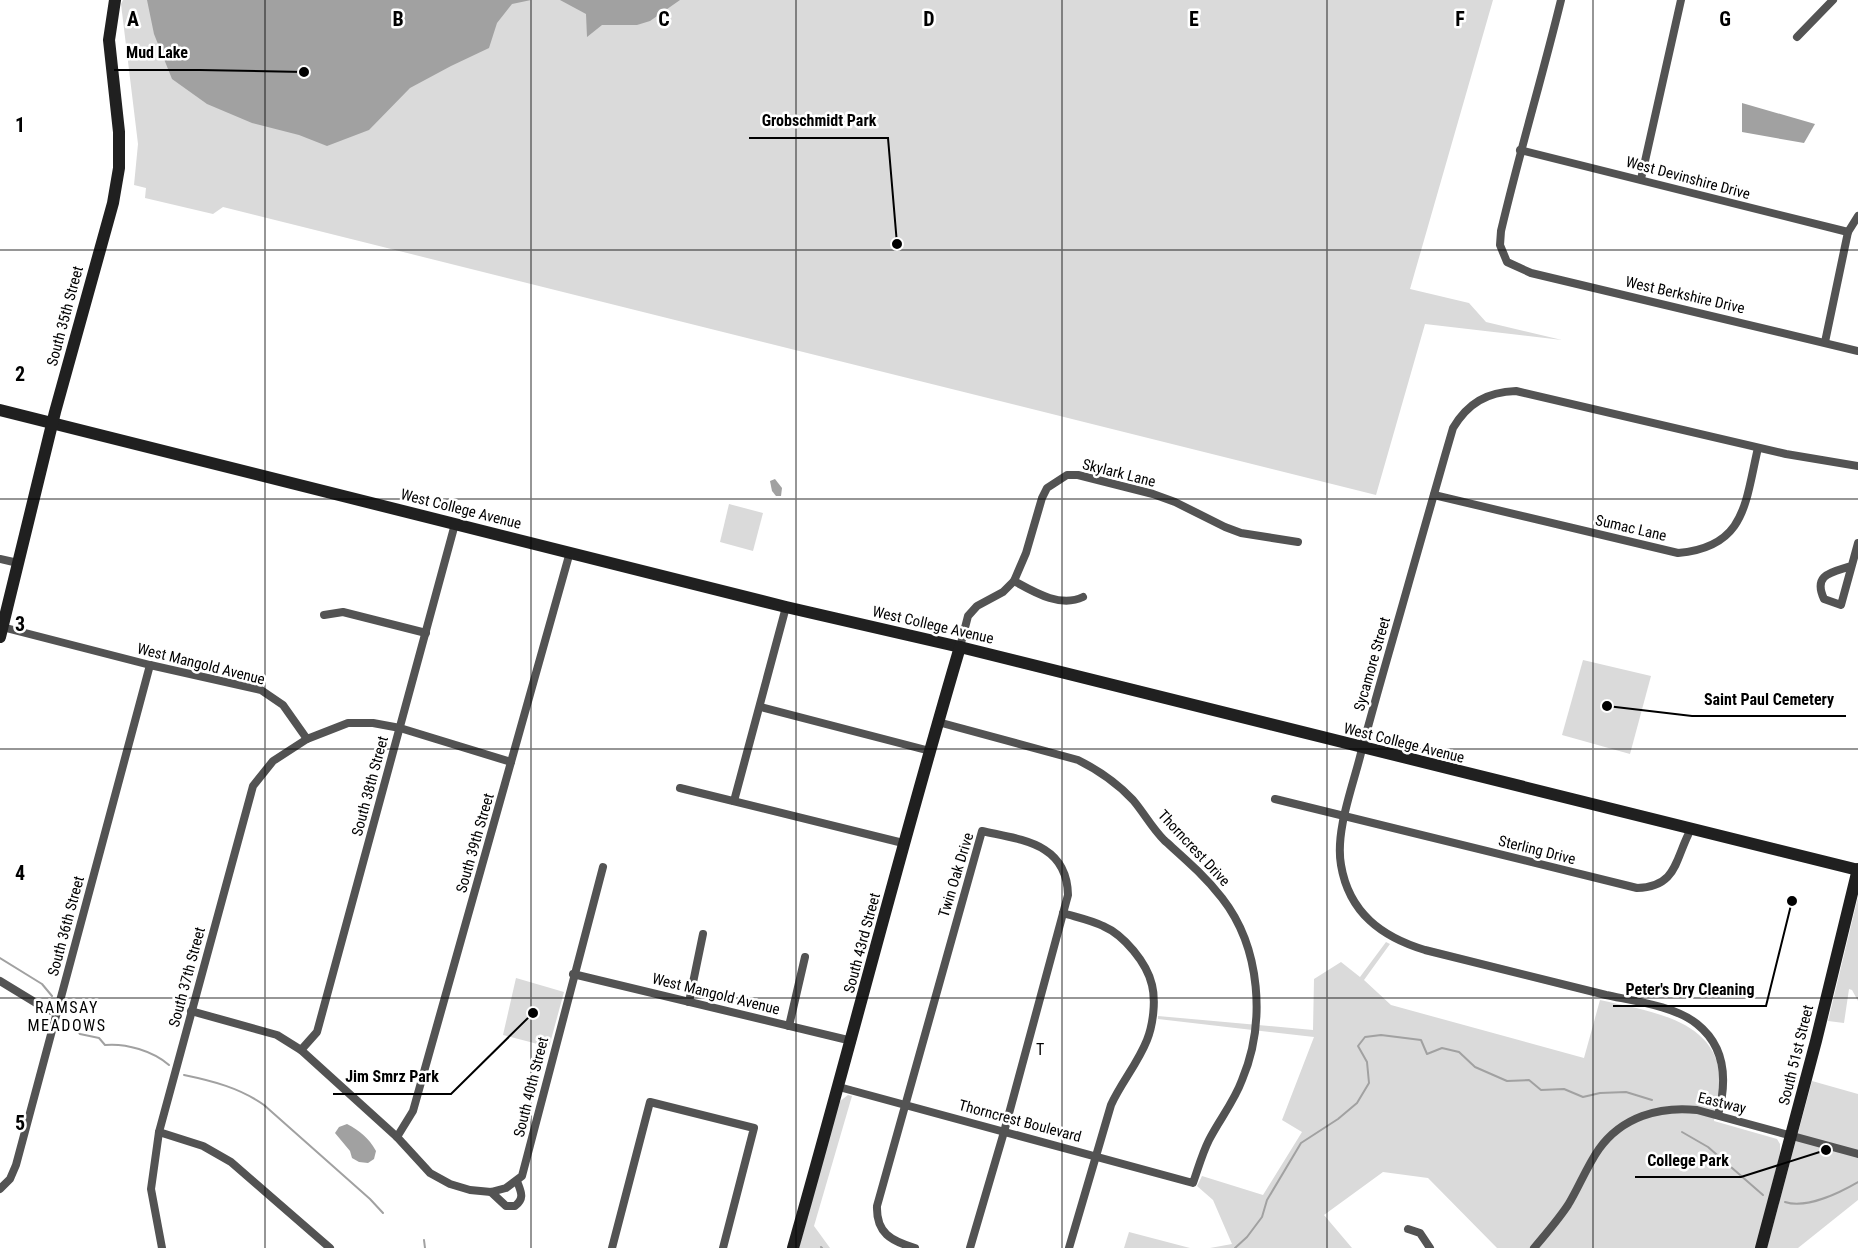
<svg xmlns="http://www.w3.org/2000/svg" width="1858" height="1248" viewBox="0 0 1858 1248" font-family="'Roboto Condensed',sans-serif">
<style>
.green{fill:#dadada}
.water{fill:#a1a1a1}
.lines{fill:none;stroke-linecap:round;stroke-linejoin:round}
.stream{stroke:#a1a1a1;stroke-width:2}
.street{stroke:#535353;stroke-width:8}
.secondary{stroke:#202020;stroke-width:12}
.grid{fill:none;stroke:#000;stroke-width:1.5;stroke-opacity:0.55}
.labels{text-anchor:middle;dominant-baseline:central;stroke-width:5;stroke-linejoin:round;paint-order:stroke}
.street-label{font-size:15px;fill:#000;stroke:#fff}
.neighbourhood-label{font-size:16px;letter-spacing:1.5px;fill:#000;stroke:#fff}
.grid-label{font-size:20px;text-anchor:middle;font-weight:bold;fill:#000;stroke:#fff;stroke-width:5;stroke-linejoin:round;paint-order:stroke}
.leader{fill:none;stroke:#000;stroke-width:2}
.callout-dot{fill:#000;stroke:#fff;stroke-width:2}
.callout-label{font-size:16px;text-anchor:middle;font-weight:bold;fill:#000;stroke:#fff;stroke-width:5;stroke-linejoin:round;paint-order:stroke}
</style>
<rect width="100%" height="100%" fill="#fff"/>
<g class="green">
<path d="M123 0H1493L1410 289 1469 303 1486 322 1562 340 1425 324 1376 495 223 207 213 214 145 198 146 188 134 185 138 144 121 4Z"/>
<path d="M729 504 763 513 753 551 720 542Z"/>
<path d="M1583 660 1651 676 1630 754 1562 735Z"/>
<path d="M1858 897V1001L1852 990 1849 989 1844 1023 1828 1021Z"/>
<path d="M1386 942 1390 944 1364 980 1391 1005 1584 1058 1600 1000C1646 1011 1718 1018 1720 1080 1720 1094 1716 1108 1714 1121L1777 1139 1780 1144V1153L1756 1248H1497L1428 1178 1383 1172 1324 1215 1352 1248H1210L1232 1244 1213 1200 1197 1186 1202 1176 1263 1195 1302 1132 1282 1120 1314 1037 1158 1019V1016L1313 1030 1314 979 1341 962 1360 977Z"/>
<path d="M516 978 564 992 549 1047 503 1035Z"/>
<path d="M1812 1081 1858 1094V1200L1798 1248H1767Z"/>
<path d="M848 1095 852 1096 814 1226 830 1248H799L839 1102Z"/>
<path d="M1129 1232 1190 1248H1124Z"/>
</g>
<g class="water">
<path d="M147 0H531L512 4 497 23 489 48 451 66 410 88 369 130 327 146 299 135 252 123 207 104 172 79 154 34Z"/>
<path d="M560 0H680L650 21 637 25H602L587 37 586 14Z"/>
<path d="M1742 103 1815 124 1804 143 1742 132Z"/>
<path d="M775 479 782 488 781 496H776L772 491 770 481Z"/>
<path d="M347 1124C360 1131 368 1137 376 1151L374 1159 368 1163 359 1162 352 1158 350 1151 335 1133 339 1127Z"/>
</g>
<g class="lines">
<g class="stream">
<path d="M0 958 42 984 52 996"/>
<path d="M68 1022 80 1034 99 1038 105 1045C126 1043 153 1051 169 1065"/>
<path d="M184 1075C213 1081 240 1088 264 1105L370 1199 383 1213"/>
<path d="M1682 1132 1708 1147 1763 1195"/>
<path d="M1785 1202C1806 1209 1839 1193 1858 1182"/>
<path d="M424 1240 425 1248"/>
<path d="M821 1247 822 1248"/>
<path d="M1235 1248 1247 1237 1262 1217 1267 1200 1301 1143 1338 1119 1357 1103 1369 1083 1367 1062 1358 1046 1365 1037 1381 1035 1421 1040 1427 1054 1442 1048 1459 1052 1475 1067 1507 1081 1529 1080 1541 1090 1564 1089 1583 1097 1600 1093 1626 1092 1652 1100"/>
</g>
<g class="street">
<path d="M1561 0C1542 78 1519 154 1501 231L1500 245 1507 262 1531 273 1858 351"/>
<path d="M1797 37 1833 0"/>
<path d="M1520 150 1848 232"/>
<path d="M1641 179 1681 0"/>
<path d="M1825 342 1848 232 1858 216"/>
<path d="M1434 495 1678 553C1746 547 1745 503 1758 448"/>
<path d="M0 559 18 563"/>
<path d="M1851 566C1834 572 1812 573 1824 599L1841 605 1858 543"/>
<path d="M1014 581C1034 592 1060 608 1083 597"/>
<path d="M324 615 343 612 426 633"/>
<path d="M2 627 150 665 261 690 283 705 307 739 348 723H373L400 728 511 762"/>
<path d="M960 647 968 616 977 606 1003 592 1014 581 1026 553 1042 498 1047 488 1067 475H1078L1153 494 1175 502 1225 527 1241 533 1298 542"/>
<path d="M761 707 930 751"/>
<path d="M680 788 903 843"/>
<path d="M1275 799 1637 888C1678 887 1675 858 1691 829"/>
<path d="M734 801 786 607"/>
<path d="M1063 913C1076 917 1091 920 1103 926 1124 935 1147 963 1152 985 1156 1001 1153 1025 1147 1040 1138 1063 1121 1083 1111 1105L1069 1248"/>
<path d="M573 974 852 1041"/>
<path d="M0 981 46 1009 57 1013"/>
<path d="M689 1002 703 934"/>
<path d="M191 1011 277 1035 301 1050 397 1137 430 1173 450 1184 470 1190 491 1192 506 1188 522 1176 603 867"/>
<path d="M789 1026 805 957"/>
<path d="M301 1050 317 1032 455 524"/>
<path d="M839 1087 1193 1183C1198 1169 1202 1154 1209 1140 1219 1120 1234 1102 1242 1080 1266 1023 1261 948 1222 898 1204 875 1185 859 1164 840 1152 828 1144 813 1133 800 1118 784 1098 770 1078 760L938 722"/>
<path d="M1718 1115C1727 1082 1726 1047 1697 1024 1675 1006 1634 1001 1606 995 1546 980 1486 965 1425 950 1382 937 1349 913 1341 865 1335 831 1353 786 1361 753 1376 696 1393 639 1409 582 1424 530 1438 479 1453 428 1468 403 1487 392 1516 391L1786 454 1858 466"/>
<path d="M159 1132 203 1146 231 1162 330 1248"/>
<path d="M397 1137 413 1111 570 552"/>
<path d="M0 1189 10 1179 16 1165 150 665"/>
<path d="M491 1192 506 1206H515C525 1198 521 1192 517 1181"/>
<path d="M1408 1229 1420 1233 1430 1248"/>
<path d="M162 1248 151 1189 159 1132 253 786 273 761 307 739"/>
<path d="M612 1248 650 1102 754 1128 723 1248"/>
<path d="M915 1248C891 1241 876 1233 877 1206L982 831C1022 840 1067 843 1068 895L1004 1132 970 1248"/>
<path d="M1534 1248C1546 1234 1558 1220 1568 1205 1579 1187 1587 1166 1599 1149 1622 1117 1659 1106 1697 1110L1858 1154"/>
</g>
<g class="secondary">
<path d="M0 410 786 607 960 647 1858 870"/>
<path d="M0 637 55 412 113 203 119 168V132L109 40 115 0"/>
<path d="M793 1248C850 1048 901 846 960 647"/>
<path d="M1761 1248 1816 1041 1858 869"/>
</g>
</g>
<path class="grid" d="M265 0V1248M531 0V1248M796 0V1248M1062 0V1248M1327 0V1248M1593 0V1248M0 250H1858M0 499H1858M0 749H1858M0 998H1858"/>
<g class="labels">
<g class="street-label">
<text transform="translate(1688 178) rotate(15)">West Devinshire Drive</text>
<text transform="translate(1685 295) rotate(13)">West Berkshire Drive</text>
<text transform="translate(65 316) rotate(-75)">South 35th Street</text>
<text transform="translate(1119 473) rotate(14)">Skylark Lane</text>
<text transform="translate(461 509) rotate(14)">West College Avenue</text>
<text transform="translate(1631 528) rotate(13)">Sumac Lane</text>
<text transform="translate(933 625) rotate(13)">West College Avenue</text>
<text transform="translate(201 664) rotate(14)">West Mangold Avenue</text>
<text transform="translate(1372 664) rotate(-74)">Sycamore Street</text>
<text transform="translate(1404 743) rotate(14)">West College Avenue</text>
<text transform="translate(370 786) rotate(-75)">South 38th Street</text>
<text transform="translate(475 843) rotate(-74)">South 39th Street</text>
<text transform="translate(1194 848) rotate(47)">Thorncrest Drive</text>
<text transform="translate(1537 850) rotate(14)">Sterling Drive</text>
<text transform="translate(956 875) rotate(-73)">Twin Oak Drive</text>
<text transform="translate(66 926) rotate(-75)">South 36th Street</text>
<text transform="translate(862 943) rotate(-75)">South 43rd Street</text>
<text transform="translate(187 977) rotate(-75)">South 37th Street</text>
<text transform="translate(716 994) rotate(14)">West Mangold Avenue</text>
<text transform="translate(1796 1055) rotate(-76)">South 51st Street</text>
<text transform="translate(531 1087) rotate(-76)">South 40th Street</text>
<text transform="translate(1722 1103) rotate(14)">Eastway</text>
<text transform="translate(1020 1121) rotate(15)">Thorncrest Boulevard</text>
</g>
<g class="neighbourhood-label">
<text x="67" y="1007">RAMSAY<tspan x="67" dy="18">MEADOWS</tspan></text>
<text x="1041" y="1049">T</text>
</g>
</g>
<g class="grid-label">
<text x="133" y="26">A</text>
<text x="398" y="26">B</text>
<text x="664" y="26">C</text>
<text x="929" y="26">D</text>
<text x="1194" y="26">E</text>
<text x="1460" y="26">F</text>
<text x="1725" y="26">G</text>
<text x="20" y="132">1</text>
<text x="20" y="381">2</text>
<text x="20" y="631">3</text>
<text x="20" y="880">4</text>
<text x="20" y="1130">5</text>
</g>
<path class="leader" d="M304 72L200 70H114M897 244L888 138H749M1607 706L1692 716H1846M1792 901L1766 1006H1613M533 1013L451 1094H333M1826 1150L1741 1177H1635"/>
<g class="callout-dot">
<circle cx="304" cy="72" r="6"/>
<circle cx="897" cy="244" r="6"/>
<circle cx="1607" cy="706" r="6"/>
<circle cx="1792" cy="901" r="6"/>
<circle cx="533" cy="1013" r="6"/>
<circle cx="1826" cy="1150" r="6"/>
</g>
<g class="callout-label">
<text x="157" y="58">Mud Lake</text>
<text x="819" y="126">Grobschmidt Park</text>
<text x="1769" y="705">Saint Paul Cemetery</text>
<text x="1690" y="995">Peter's Dry Cleaning</text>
<text x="392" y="1082">Jim Smrz Park</text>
<text x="1688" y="1166">College Park</text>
</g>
</svg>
